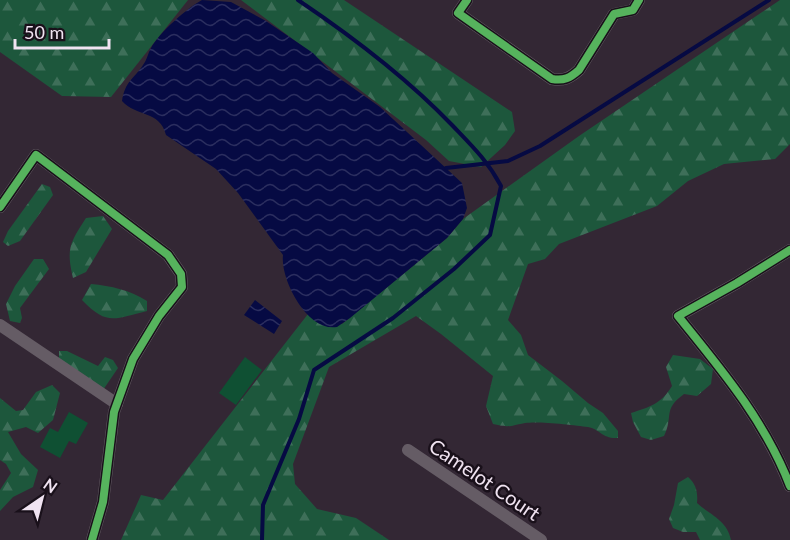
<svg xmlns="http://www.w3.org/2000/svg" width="790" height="540" viewBox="0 0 790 540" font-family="Lato,sans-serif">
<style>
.green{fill:#0f5033}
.forest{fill:url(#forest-firs)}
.water{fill:url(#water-waves)}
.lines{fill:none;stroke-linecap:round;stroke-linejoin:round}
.stream{stroke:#060a43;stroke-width:4}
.street{stroke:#655c65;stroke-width:12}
.cycleway-casing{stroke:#19101a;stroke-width:11}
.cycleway{stroke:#56b35d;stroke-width:8}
.labels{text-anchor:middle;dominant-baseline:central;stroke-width:5;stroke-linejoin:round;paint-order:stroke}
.street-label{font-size:20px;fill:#f0e3f1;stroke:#19101a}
</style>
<defs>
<pattern id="forest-firs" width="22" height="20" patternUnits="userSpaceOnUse" patternTransform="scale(1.5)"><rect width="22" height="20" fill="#1d573c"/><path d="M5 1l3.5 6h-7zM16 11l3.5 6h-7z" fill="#3e6f59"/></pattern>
<pattern id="water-waves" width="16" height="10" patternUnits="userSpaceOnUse" patternTransform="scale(1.5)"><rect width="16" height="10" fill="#060a43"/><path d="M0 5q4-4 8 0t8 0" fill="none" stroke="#2b2e5f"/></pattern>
</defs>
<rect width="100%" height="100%" fill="#332734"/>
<g class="green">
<path d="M245 357 262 370 236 405 219 393Z"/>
<path d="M69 412 88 423 76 444 69 441 60 458 40 447 50 428 58 432Z"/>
</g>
<g class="forest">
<path d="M0 0H188L111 97 62 96 0 52Z"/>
<path d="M241 0H344L512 112 515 131 505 145 481 167 449 161 426 140Z"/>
<path d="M780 0H790V144L775 159 724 164 688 181 657 206 559 244 545 259 528 264 508 320 521 335 528 355 562 381 588 403 603 413 618 431V438C602 439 600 429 588 427 574 425 538 421 525 423 508 426 512 428 493 424L486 406 493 376 441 334 416 316 329 367 293 464 295 484 317 509 356 518 389 540H121L141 495 163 500 308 314 316 321 342 324 447 238 463 219 579 136Z"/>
<path d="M42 184 50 187 53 195 20 241 8 246 3 242 8 231Z"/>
<path d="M103 216 112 229 86 272 73 278C66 248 70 243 86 218Z"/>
<path d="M34 259H43L49 269 20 308 22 318 20 323 10 321 6 304 15 286Z"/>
<path d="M91 284C111 286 130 290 147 301V311C114 319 107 326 82 300Z"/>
<path d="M59 351H67L98 366 105 357 113 360 118 368 103 390 59 359Z"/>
<path d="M673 355 700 359 713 369 711 384 697 396 684 394C662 410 674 416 664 436L651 440 641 437 633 422 631 413C650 407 661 404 672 386L666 367Z"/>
<path d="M52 385 60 393 53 420 38 433 26 427 8 432 21 454 38 470 33 487 13 497 0 511V490L11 473 6 464 0 460V398L16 411 23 410 36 392Z"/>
<path d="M688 477C696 484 698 492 697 503 710 515 727 520 731 540H700L696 532H683L673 528 669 519 674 505 678 483Z"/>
</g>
<g class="water">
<path d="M202 0 231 2 266 21 313 53 332 73 380 107 462 183 467 208 463 219 447 238 350 318 337 327C307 332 280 279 283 255L238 193 216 169 166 135C160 110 136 117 122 101 125 81 134 79 143 65 147 60 148 53 151 48 159 33 187 8 202 0Z"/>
<path d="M255 300 282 321 274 334 244 315Z"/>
</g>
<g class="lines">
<g class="stream">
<path d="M446 168 508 161 540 146 769 0"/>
<path d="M262 540 263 505 299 419 314 370 393 318 454 269 490 235 501 186C487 160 472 146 452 125 406 77 353 37 298 0"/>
</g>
<g class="street">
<path d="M467 0 458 13 552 79C564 81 570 78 579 70L614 14 633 10 639 0"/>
<path d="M0 207 36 155 168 255 181 274 182 287 159 316 133 359 114 412 103 502 92 540"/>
<path d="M790 250 737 283 678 316C721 369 765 421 790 486"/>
<path d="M0 325 117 404"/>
<path d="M408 450 541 540"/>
</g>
<g class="cycleway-casing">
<g id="cycleway">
<path d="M467 0 458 13 552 79C564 81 570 78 579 70L614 14 633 10 639 0"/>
<path d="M0 207 36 155 168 255 181 274 182 287 159 316 133 359 114 412 103 502 92 540"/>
<path d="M790 250 737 283 678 316C721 369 765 421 790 486"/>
</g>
</g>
<use href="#cycleway" class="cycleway"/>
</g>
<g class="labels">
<g class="street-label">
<text transform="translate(485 479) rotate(34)">Camelot Court</text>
</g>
</g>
<g transform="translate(42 498) rotate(35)" stroke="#19101a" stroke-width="4.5" paint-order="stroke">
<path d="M0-4.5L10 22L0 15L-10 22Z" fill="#f0e3f1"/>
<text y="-9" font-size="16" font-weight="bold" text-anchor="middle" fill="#f0e3f1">N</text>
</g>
<path d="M15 39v9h94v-9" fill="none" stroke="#f0e3f1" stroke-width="3"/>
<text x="24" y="39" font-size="18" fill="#f0e3f1" stroke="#19101a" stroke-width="4.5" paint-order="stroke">50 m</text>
</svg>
